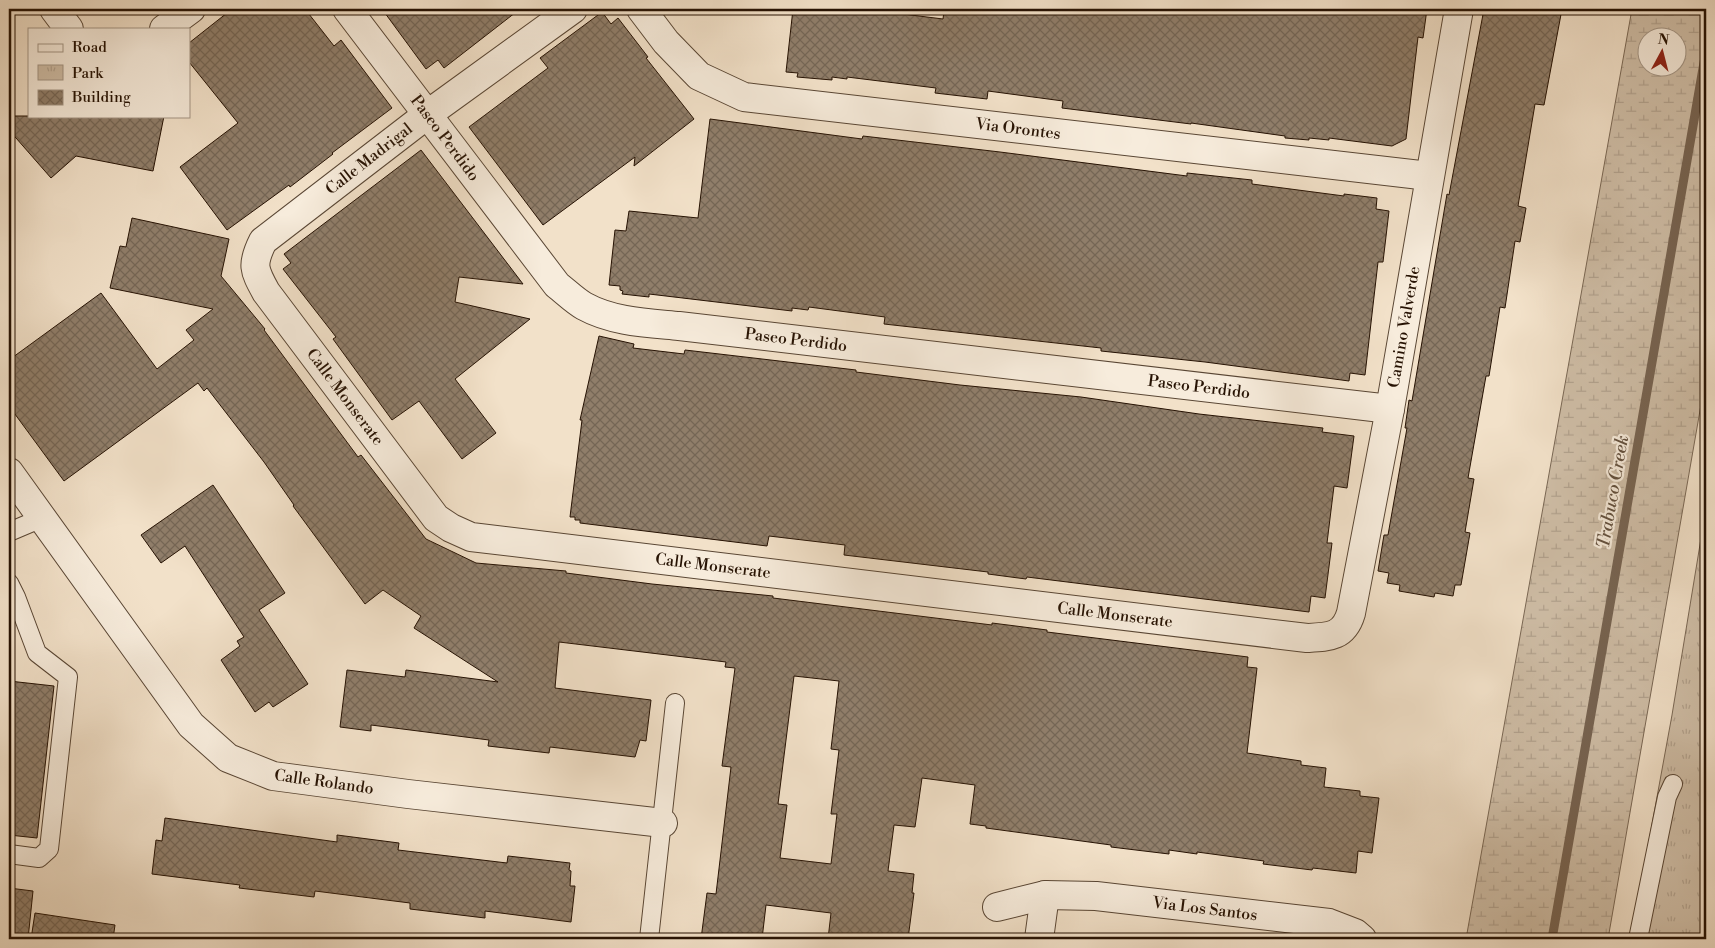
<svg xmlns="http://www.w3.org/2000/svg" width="1715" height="948" viewBox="0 0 1715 948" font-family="'Libre Bodoni',serif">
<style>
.wetland{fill:url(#wetland-marsh);stroke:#7a6855;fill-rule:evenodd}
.park{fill:url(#park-tufts);stroke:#7a6855}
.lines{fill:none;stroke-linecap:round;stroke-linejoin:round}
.stream{stroke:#776452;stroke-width:9}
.building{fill:url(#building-cross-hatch);stroke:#261203;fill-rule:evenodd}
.lane-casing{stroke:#594634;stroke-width:20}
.street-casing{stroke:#594634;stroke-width:30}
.lane{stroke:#f7ecdc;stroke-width:18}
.street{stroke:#f7ecdc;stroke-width:28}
.labels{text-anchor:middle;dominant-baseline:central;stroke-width:4.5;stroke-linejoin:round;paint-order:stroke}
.street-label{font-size:16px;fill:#261203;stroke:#f7ecdc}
.water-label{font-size:18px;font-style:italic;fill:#63503e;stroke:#f7ecdc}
</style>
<defs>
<pattern id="wetland-marsh" width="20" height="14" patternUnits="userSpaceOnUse" patternTransform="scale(1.25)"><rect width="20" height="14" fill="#cfbea7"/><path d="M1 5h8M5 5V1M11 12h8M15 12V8" fill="none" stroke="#b2a28e"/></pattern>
<pattern id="park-tufts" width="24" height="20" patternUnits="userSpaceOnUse" patternTransform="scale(1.25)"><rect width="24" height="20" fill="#cfbea7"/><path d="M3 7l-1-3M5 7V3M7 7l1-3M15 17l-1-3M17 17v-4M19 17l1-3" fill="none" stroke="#b2a28e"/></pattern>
<pattern id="building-cross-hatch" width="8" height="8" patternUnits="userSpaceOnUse" patternTransform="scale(1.25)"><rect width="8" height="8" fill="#907e6a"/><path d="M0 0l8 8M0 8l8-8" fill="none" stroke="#756655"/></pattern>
</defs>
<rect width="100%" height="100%" fill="#f2e1c9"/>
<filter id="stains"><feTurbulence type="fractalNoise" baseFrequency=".004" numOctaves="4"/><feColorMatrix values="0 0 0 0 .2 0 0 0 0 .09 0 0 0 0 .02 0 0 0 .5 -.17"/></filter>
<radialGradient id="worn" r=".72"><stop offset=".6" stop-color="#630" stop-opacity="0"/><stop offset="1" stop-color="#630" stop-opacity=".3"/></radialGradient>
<path class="wetland" d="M1632 9H1706V376L1608 939H1466ZM1648 38H1678V68H1648Z"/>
<path class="park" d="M1706 508V939H1631L1672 715Z"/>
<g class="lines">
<path class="stream" d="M1552 939 1706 51"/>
</g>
<g class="building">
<path d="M232 9H305L334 46 341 40 392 108 332 153 333 154 290 187 289 185 227 230 180 167 238 123 189 62V43Z"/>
<path d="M382 9H520L444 68 438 60 426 69Z"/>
<path d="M793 9H863L943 19 944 11 967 13V9H1427L1423 38 1418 37 1406 139 1392 146 1329 138V140L1309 138V140L1285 138V136L1191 123V124L1062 108 1063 101 988 91 987 99 935 93 936 88 847 77V79L832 77V80L797 77 798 73 786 72Z"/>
<path d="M1484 9H1562L1544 105 1535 104 1518 206 1526 208 1520 242 1515 241 1505 308 1500 307 1489 376H1486L1468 478 1474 479 1465 532 1470 533 1461 585H1455L1453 596 1435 593 1434 597 1399 591 1400 585 1387 583 1389 573 1378 571 1384 535H1388L1407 428H1405L1409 400 1412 401 1447 194 1449 195Z"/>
<path d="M602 12 611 24 618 18 648 57 646 58 694 119 634 166 635 157 543 225 469 127 548 68 540 58Z"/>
<path d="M9 116H164L153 171 76 156 51 178 9 130Z"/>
<path d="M710 119 862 139 863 136 1000 152 1187 176V173L1252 180V184L1344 196V194L1377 198 1376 209 1389 211 1383 262H1378L1365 375 1350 373 1349 381 1205 362 1101 351V348L884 324 885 317 809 307 808 310 792 308V311L649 294V297L622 294 623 291 620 290V286L609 285 615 230 626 231 629 211 698 218Z"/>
<path d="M421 150 523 284 459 277 455 302 530 319 455 379 496 433 462 459 419 401 392 420 333 339 336 337 283 269 291 263 284 254Z"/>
<path d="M132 218 229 239 221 276 265 329 264 330 358 457 361 455 426 539 476 563 566 571V573L652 584 773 596V598L992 625V623L1047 630V632L1248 657 1247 667 1257 668 1247 753 1301 761V765L1326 768 1324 787 1360 791V796L1379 798 1372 853 1358 851 1356 873 1313 868 1312 870 1263 864 1264 861 1197 852V854L1169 850V854L1111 847V845L986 828V826L970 824 975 785 922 778 915 827 894 825 888 871 914 874 912 893H914L908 939H828L831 913 766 905 762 939H701L707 893 716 894 731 767 722 766 735 668 725 667 726 662 559 642 555 688 651 700 646 741 640 740 635 757 550 747 549 753 488 746 489 740 371 725V731L340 727 347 670 405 677 406 670 498 682 414 628 421 616 383 590 365 604 293 506 294 505 264 462 207 388 204 391 198 383 64 481 9 406V360L101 293 157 369 194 340 186 330 213 309 110 288 120 246 126 247ZM794 676 839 681 831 749 839 750 831 814H837L831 864 780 858 787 805 778 804Z"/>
<path d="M599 336 634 344 633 348 684 354 685 350 856 370V372L960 385 1081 397 1199 414 1323 428 1322 432 1354 436 1347 488 1334 486 1327 543H1332L1325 598 1311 596 1309 612 1027 577 1026 579 988 574V572L844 555 845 545 769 536 767 546 580 523V520H575V517H570L582 420H580Z"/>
<path d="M213 485 285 593 259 610 308 684 273 707 269 702 255 712 221 660 240 646 237 641 244 637 185 546 161 563 141 535Z"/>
<path d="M9 681 54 686 37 838 9 835Z"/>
<path d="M165 818 337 842V835L399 843 398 850 507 863 508 856 570 863 569 870 571 871 570 886H575L571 922 485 911V918L410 909V903L315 891 314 897 239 888 240 885 152 874 156 840 162 841Z"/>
<path d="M9 888 33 891 28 939H9Z"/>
<path d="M35 913 115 925 113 939H31Z"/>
</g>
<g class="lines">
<g class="lane-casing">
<g id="lane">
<path d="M9 532 42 518"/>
<path d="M9 583 16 597 37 653 68 677 49 849 39 858 9 854"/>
<path d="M649 939 675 703"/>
<path d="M1638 939 1667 797 1673 784"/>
</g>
</g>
<g class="street-casing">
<g id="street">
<path d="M54 9 69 29"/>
<path d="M347 9 557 285C566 292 575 301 584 306 613 322 648 323 679 326L1390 409"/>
<path d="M573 9 428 114 263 241C251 265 254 270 266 292L436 518 451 528 471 537 1307 638C1329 637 1344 637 1351 613L1390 409 1459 9"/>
<path d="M641 9 666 42 699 76 744 97 1429 176"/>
<path d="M164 29 191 9"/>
<path d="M9 472 191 725 228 758 273 776 408 794 663 823"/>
<path d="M997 907 1045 895 1096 896 1329 923 1355 933 1362 939"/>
<path d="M1039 939 1045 895"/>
</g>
</g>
<use href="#lane" class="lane"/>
<use href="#street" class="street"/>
</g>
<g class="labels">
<g class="street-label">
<text transform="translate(1018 129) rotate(7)">Via Orontes</text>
<text transform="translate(445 138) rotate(53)">Paseo Perdido</text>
<text transform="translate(369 159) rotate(-38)">Calle Madrigal</text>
<text transform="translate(1404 327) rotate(-80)">Camino Valverde</text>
<text transform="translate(796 340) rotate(7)">Paseo Perdido</text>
<text transform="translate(1199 387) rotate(7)">Paseo Perdido</text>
<text transform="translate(345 397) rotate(53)">Calle Monserate</text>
<text transform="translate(713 566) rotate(7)">Calle Monserate</text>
<text transform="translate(1115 615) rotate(7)">Calle Monserate</text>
<text transform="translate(324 782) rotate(8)">Calle Rolando</text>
<text transform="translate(1205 909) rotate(7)">Via Los Santos</text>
</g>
<g class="water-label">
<text transform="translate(1613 492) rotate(-80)">Trabuco Creek</text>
</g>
</g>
<rect width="1715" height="948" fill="none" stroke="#f2e1c9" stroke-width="30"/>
<rect x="10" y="10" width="1695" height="928" fill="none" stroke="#261203" stroke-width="2.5"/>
<rect x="15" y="15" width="1685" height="918" fill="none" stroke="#261203"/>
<rect x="28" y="28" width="162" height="90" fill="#f7ecdc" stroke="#a39585"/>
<rect x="38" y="44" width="25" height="8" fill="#f7ecdc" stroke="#a39585"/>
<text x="72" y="52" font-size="15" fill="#261203">Road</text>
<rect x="38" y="65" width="25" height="15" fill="url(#park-tufts)" stroke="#a39585"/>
<text x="72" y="78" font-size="15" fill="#261203">Park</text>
<rect x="38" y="90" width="25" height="15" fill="url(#building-cross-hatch)" stroke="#a39585"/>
<text x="72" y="102" font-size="15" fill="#261203">Building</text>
<g transform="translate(1662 52) rotate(7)"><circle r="24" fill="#f7ecdc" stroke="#a39585"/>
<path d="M0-4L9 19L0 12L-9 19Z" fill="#8f2418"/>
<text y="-8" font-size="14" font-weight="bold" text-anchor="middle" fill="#261203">N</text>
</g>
<rect width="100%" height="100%" filter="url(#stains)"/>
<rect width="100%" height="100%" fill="url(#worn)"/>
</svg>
